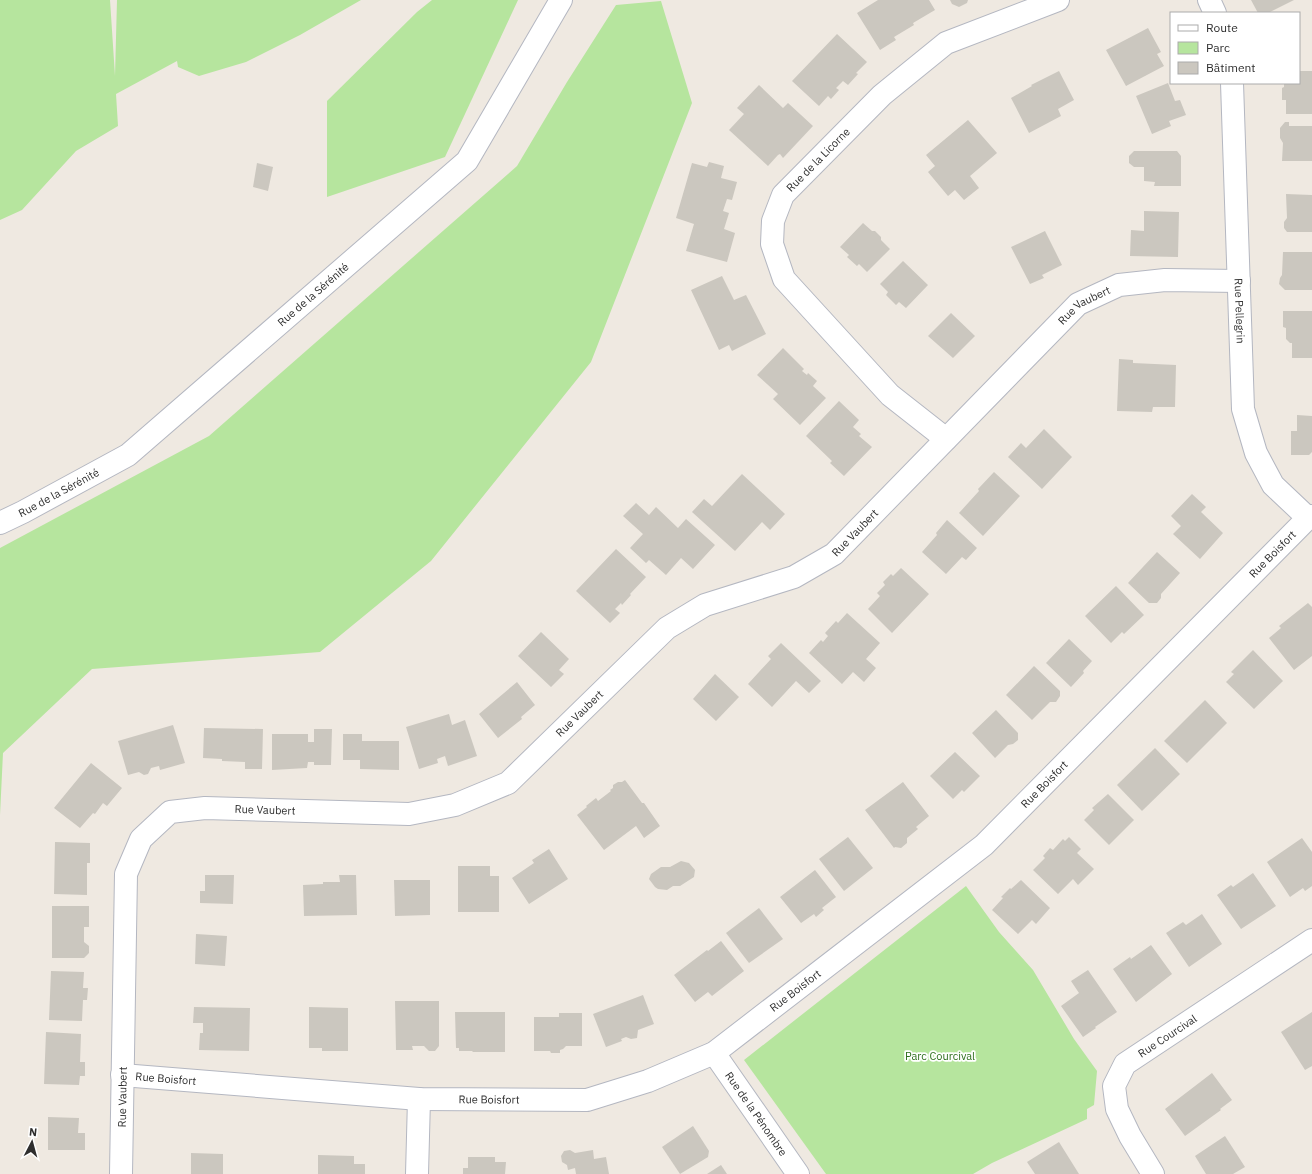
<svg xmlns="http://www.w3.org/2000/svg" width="1312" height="1174" viewBox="0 0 1312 1174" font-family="'IBM Plex Sans',sans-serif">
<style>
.green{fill:#b6e59e}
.building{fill:#cbc7bf}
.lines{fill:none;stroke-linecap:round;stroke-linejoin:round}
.street-casing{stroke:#b4b7c1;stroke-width:24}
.street{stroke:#fff;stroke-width:22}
.labels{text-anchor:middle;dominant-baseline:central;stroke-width:3.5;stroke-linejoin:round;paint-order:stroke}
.street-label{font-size:11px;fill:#2e2e2e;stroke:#fff}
.park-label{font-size:11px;fill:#2c6e1b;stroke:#fff}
</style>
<rect width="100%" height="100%" fill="#efe9e1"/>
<g class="green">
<path d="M0 0H110L115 76 117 0H361L300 35 246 62 199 76 178 67 177 61 116 94 118 126 76 151 22 210 0 220Z"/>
<path d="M432 0H518L445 157 327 197V101L417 12Z"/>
<path d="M661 1 692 103 591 362 431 561 320 652 92 669 3 753 0 815V548L209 436 517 166 567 82 616 5Z"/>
<path d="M966 886 999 932 1033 970 1074 1039 1097 1071 1094 1105 1087 1109V1119L992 1163 973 1174H826L744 1060Z"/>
</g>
<g class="building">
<path d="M878 0H929L935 10 913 23 914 25 894 37 896 40 880 50 857 13Z"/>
<path d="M950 0H968L967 3 959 7 952 4Z"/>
<path d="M1251 0H1294L1268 13H1258Z"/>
<path d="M1148 28 1161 52 1157 54 1164 66 1126 86 1106 50Z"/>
<path d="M837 34 867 62 856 73 858 74 848 85 843 81 836 88 839 90 831 99 828 96 819 106 792 81Z"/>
<path d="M1059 71 1074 100 1058 109 1061 116 1029 133 1011 98 1032 86 1031 85Z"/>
<path d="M1299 71H1312V114H1286V100H1282V88L1284 87V83H1299Z"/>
<path d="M1168 83 1175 101 1180 100 1186 115 1169 121 1171 126 1152 134 1136 96Z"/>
<path d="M759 85 783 108 788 103 813 126 783 158 780 154 778 155 768 166 729 130 744 114 737 108Z"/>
<path d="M968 120 997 153 970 176 979 188 964 200 955 190 948 196 928 172 935 166 926 155Z"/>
<path d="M1285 122H1289V126H1312V161H1282L1283 143 1280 138V128Z"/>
<path d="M1134 151H1177L1181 156V186H1154L1155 182 1144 181V167H1134L1129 163V156Z"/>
<path d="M709 162 724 166 721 178 737 182 732 200 727 199 723 211 729 213 724 229 735 233 727 262 686 251 694 224 676 218 692 163 707 167Z"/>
<path d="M257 163 273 167 268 191 253 187Z"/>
<path d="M1286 194 1312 195V232H1287L1284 228V222L1287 218Z"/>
<path d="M1144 211 1179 212 1178 257 1130 256 1131 230 1144 231Z"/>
<path d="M863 223 872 231H875L881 237V240L890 249 867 272 859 264 857 266 847 257 849 255 840 247Z"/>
<path d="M1045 231 1062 265 1042 275 1044 278 1030 284 1011 247Z"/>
<path d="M1283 252H1312V290H1285L1279 284 1280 278 1282 275Z"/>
<path d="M903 261 928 285 906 308 899 302 896 305 886 295 888 292 880 284Z"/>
<path d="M722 276 734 300 746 295 766 334 732 351 729 345 719 350 691 290Z"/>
<path d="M1283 311H1312V358H1292V343H1290L1286 339V328L1283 327Z"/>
<path d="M951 313 975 336 953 358 928 336Z"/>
<path d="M783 348 804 369 802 371 807 375 808 373 817 381 813 386 826 398 800 425 773 399 778 394 757 375Z"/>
<path d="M1119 359 1133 360V363L1176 365 1175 407H1153L1152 412 1117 411Z"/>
<path d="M839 401 859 420 853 427 861 434 859 436 872 447 844 476 830 463 832 461 806 436Z"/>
<path d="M1297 415 1312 416V452L1309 455H1291V431H1297Z"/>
<path d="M1044 429 1072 457 1042 489 1008 457 1021 443 1026 448Z"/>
<path d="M994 472 1020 496 983 536 959 513 979 491 978 489Z"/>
<path d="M742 474 785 514 770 530 762 522 735 551 692 512 704 499 712 506Z"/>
<path d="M1192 494 1206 507 1201 512 1223 533 1200 559 1173 534 1181 526 1171 516Z"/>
<path d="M636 503 649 515 656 507 678 528 686 519 715 545 693 569 681 558 666 575 649 560 646 563 630 548 643 534 623 516Z"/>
<path d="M947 520 977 548 966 560 962 557 946 574 922 552 937 535 936 533Z"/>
<path d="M616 549 646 577 630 594 631 595 622 605 621 603 615 609 620 613 610 623 576 591Z"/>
<path d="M1157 552 1180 573 1161 594V598L1157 603H1149L1128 583Z"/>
<path d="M901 568 929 594 892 633 868 609 880 596 877 593 885 585 883 582 891 574 893 576Z"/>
<path d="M1116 586 1144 615 1124 634 1122 632 1111 643 1085 616Z"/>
<path d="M1308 603 1312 607V656L1294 670 1269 638 1281 628 1279 626Z"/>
<path d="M847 613 880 643 866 659 876 668 864 682 853 672 842 684 809 653 821 640 823 642 828 636 825 633 836 621 838 623Z"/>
<path d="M541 632 569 659 559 670 564 674 551 687 518 656Z"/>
<path d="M1069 639 1092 661 1083 671 1084 673 1071 687 1046 663Z"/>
<path d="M781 643 821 681 809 693 796 681 772 707 748 684 771 659 768 656Z"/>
<path d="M1253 650 1283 681 1254 709 1226 682 1234 674 1231 672Z"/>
<path d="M1034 666 1060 691V696L1056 702H1050L1032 720 1006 695Z"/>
<path d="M715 674 739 697 716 721 693 699Z"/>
<path d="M517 682 535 705 521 717 522 719 498 738 479 714Z"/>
<path d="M1205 700 1227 723 1187 763 1164 741Z"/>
<path d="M996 710 1018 733V740L1013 744 1008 745 995 758 972 733Z"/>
<path d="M449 714 452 725 465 720 477 756 448 766 445 756 437 759 438 763 419 769 406 727Z"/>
<path d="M173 725 185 763 160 770 159 766 151 768 148 774 144 775 139 772 128 775 118 741Z"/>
<path d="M204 728 263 729 262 769H245V762L222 761V759L203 758Z"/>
<path d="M314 729H332L331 765H314V762H308L307 768 272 770V734H308V742H314Z"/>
<path d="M343 734H362V741H399V770L360 769V760H343Z"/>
<path d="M1155 748 1180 774 1142 811 1117 785Z"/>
<path d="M955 752 980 776 964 792 962 790 953 799 930 776Z"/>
<path d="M91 763 122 788 107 806 103 803 95 814 93 813 80 828 54 808Z"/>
<path d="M625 780 642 803H644L660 826 644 838 636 826 604 850 577 815 587 807 586 806 596 798 598 801 611 791 610 790 613 788V785L618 782H622Z"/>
<path d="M903 782 929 816 916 827 918 829 907 838V843L901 848 895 847 894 848 865 810Z"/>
<path d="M1108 794 1134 820 1109 845 1084 820 1094 810 1092 808Z"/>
<path d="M848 837 873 868 844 891 819 859Z"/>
<path d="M1069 837 1081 849 1077 853 1094 869 1078 885 1073 879 1058 894 1033 870 1045 858 1043 856 1050 848 1053 850 1063 839 1065 841Z"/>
<path d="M1302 838 1312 852V886L1305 891 1303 888 1290 897 1267 862Z"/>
<path d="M55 842 90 843V863H87V895L54 894Z"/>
<path d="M549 849 568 879 529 904 512 878 534 863 532 860Z"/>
<path d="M681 861 689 863 695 870 694 877 680 886H673L667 890 658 889 655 887 649 879 651 874 661 867H670Z"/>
<path d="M458 866H490V876H499V912H458Z"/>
<path d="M815 870 836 897 822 908 824 910 816 917 814 914 801 923 780 897Z"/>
<path d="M1253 873 1276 906 1241 929 1217 895 1231 885 1233 887Z"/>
<path d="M205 875H234L233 904 200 903V891H205Z"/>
<path d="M339 875H356L357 915 304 916 303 885 323 884V882H340Z"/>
<path d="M394 880H430V915L395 916Z"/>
<path d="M1021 880 1050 908 1036 924 1032 920 1018 934 992 910 1003 898 1001 897 1010 888 1011 889Z"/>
<path d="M52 906H89V927H84V942L89 946V953L84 958H52Z"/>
<path d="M759 908 783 939 749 963 726 933Z"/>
<path d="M1202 914 1222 944 1189 967 1166 933 1183 922 1186 925Z"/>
<path d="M196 934 227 936 225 966 195 964Z"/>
<path d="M721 941 744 971 712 996 708 992 695 1002 674 975 707 950 708 951Z"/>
<path d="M1151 945 1172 974 1136 1002 1113 969 1130 957 1131 959Z"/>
<path d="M1088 970 1117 1012 1095 1027 1096 1028 1083 1037 1061 1006 1079 993 1071 981Z"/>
<path d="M51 971 84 972 83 988H88L87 1000H83L82 1021 49 1020Z"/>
<path d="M643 995 654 1024 638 1030 637 1038 631 1039 626 1037 621 1039 622 1041 606 1047 593 1014Z"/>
<path d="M395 1001H439V1046L435 1051H429L424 1046H412L413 1050H396Z"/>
<path d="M194 1007 250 1008 249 1051 199 1050 200 1033H203V1023H193Z"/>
<path d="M309 1007 348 1008V1051H322V1048H309Z"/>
<path d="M455 1012H505V1052H473L472 1051H459V1048H456Z"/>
<path d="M1312 1012V1066L1305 1070 1281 1032Z"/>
<path d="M559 1013H582V1046H566L563 1049 560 1050V1053H551L550 1051H534V1017H559Z"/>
<path d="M46 1032 81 1034 80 1062H85V1076H80L79 1085 44 1084Z"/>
<path d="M1212 1073 1232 1100 1220 1109 1221 1110 1185 1136 1165 1109Z"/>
<path d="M48 1117 79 1118 78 1133H85V1150H48Z"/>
<path d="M693 1126 709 1151 708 1157 680 1174 662 1147Z"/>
<path d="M1225 1136 1245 1167 1233 1174H1206L1195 1156Z"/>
<path d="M1059 1142 1079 1174H1035L1027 1162Z"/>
<path d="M570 1150 575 1153 593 1150 594 1159 606 1157 609 1174H576L575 1168 568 1170 567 1165 562 1162 561 1156 564 1151Z"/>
<path d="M191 1153 223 1154V1174H191Z"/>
<path d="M318 1155 354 1156V1164H365V1174H318Z"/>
<path d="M468 1157H495V1162H506L505 1174H463V1168H468Z"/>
<path d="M721 1165 727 1174H707Z"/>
</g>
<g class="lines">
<g class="street-casing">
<g id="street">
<path d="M1209 0 1215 13"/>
<path id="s1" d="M1232 83 1243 409 1256 453 1273 485 1308 518"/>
<path id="s2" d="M946 439 890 395 784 279 772 244 773 221 783 195 882 95 946 43 1058 0"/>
<path id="s3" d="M0 523 23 512 128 455 467 161 561 0"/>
<path id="s4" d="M714 1053 798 1174"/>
<path id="s5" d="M122 1075 419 1099 587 1100 648 1081 714 1053 984 845 1308 518 1312 516"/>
<path id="s6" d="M121 1174 126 874 141 839 170 812 205 808 409 814 455 805 508 783 667 628 705 605 794 577 834 554 1078 304 1119 285 1165 280 1239 281"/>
<path d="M417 1174 419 1099"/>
<path id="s7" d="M1153 1174 1130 1136 1117 1109 1114 1086 1125 1064 1312 940"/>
</g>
</g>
<use href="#street" class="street"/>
</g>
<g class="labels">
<g class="street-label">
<text stroke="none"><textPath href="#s2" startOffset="366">Rue de la Licorne</textPath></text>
<text stroke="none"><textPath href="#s3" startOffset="390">Rue de la Sérénité</textPath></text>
<text stroke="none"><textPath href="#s6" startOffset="1481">Rue Vaubert</textPath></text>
<text stroke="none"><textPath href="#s1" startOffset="228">Rue Pellegrin</textPath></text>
<text stroke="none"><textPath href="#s3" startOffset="66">Rue de la Sérénité</textPath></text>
<text stroke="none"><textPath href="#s6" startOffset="1157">Rue Vaubert</textPath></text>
<text stroke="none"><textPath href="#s5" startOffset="1352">Rue Boisfort</textPath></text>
<text stroke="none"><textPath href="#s6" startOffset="821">Rue Vaubert</textPath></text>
<text stroke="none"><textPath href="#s5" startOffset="1028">Rue Boisfort</textPath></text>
<text stroke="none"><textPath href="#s6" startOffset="473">Rue Vaubert</textPath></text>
<text stroke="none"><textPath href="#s5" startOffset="704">Rue Boisfort</textPath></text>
<text stroke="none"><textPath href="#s7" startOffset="173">Rue Courcival</textPath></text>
<text stroke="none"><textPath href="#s5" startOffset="44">Rue Boisfort</textPath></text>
<text stroke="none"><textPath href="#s6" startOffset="77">Rue Vaubert</textPath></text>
<text stroke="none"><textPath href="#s5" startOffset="368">Rue Boisfort</textPath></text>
<text stroke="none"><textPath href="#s4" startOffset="74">Rue de la Pénombre</textPath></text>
</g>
<g class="park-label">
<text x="940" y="1056">Parc Courcival</text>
</g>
</g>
<rect x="1170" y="12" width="130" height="72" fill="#ffffff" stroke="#ababab"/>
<rect x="1178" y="25" width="20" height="6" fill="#ffffff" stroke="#ababab"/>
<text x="1206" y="32" font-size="12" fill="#2e2e2e">Route</text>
<rect x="1178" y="42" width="20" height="12" fill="#b6e59e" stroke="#ababab"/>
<text x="1206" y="52" font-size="12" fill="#2e2e2e">Parc</text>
<rect x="1178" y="62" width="20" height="12" fill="#cbc7bf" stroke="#ababab"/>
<text x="1206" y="72" font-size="12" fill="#2e2e2e">Bâtiment</text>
<g transform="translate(32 1142) rotate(6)" stroke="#ffffff" stroke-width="3" paint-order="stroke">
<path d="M0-3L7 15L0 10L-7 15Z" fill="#2e2e2e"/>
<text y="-6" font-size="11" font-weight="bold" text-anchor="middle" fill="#2e2e2e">N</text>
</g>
</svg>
